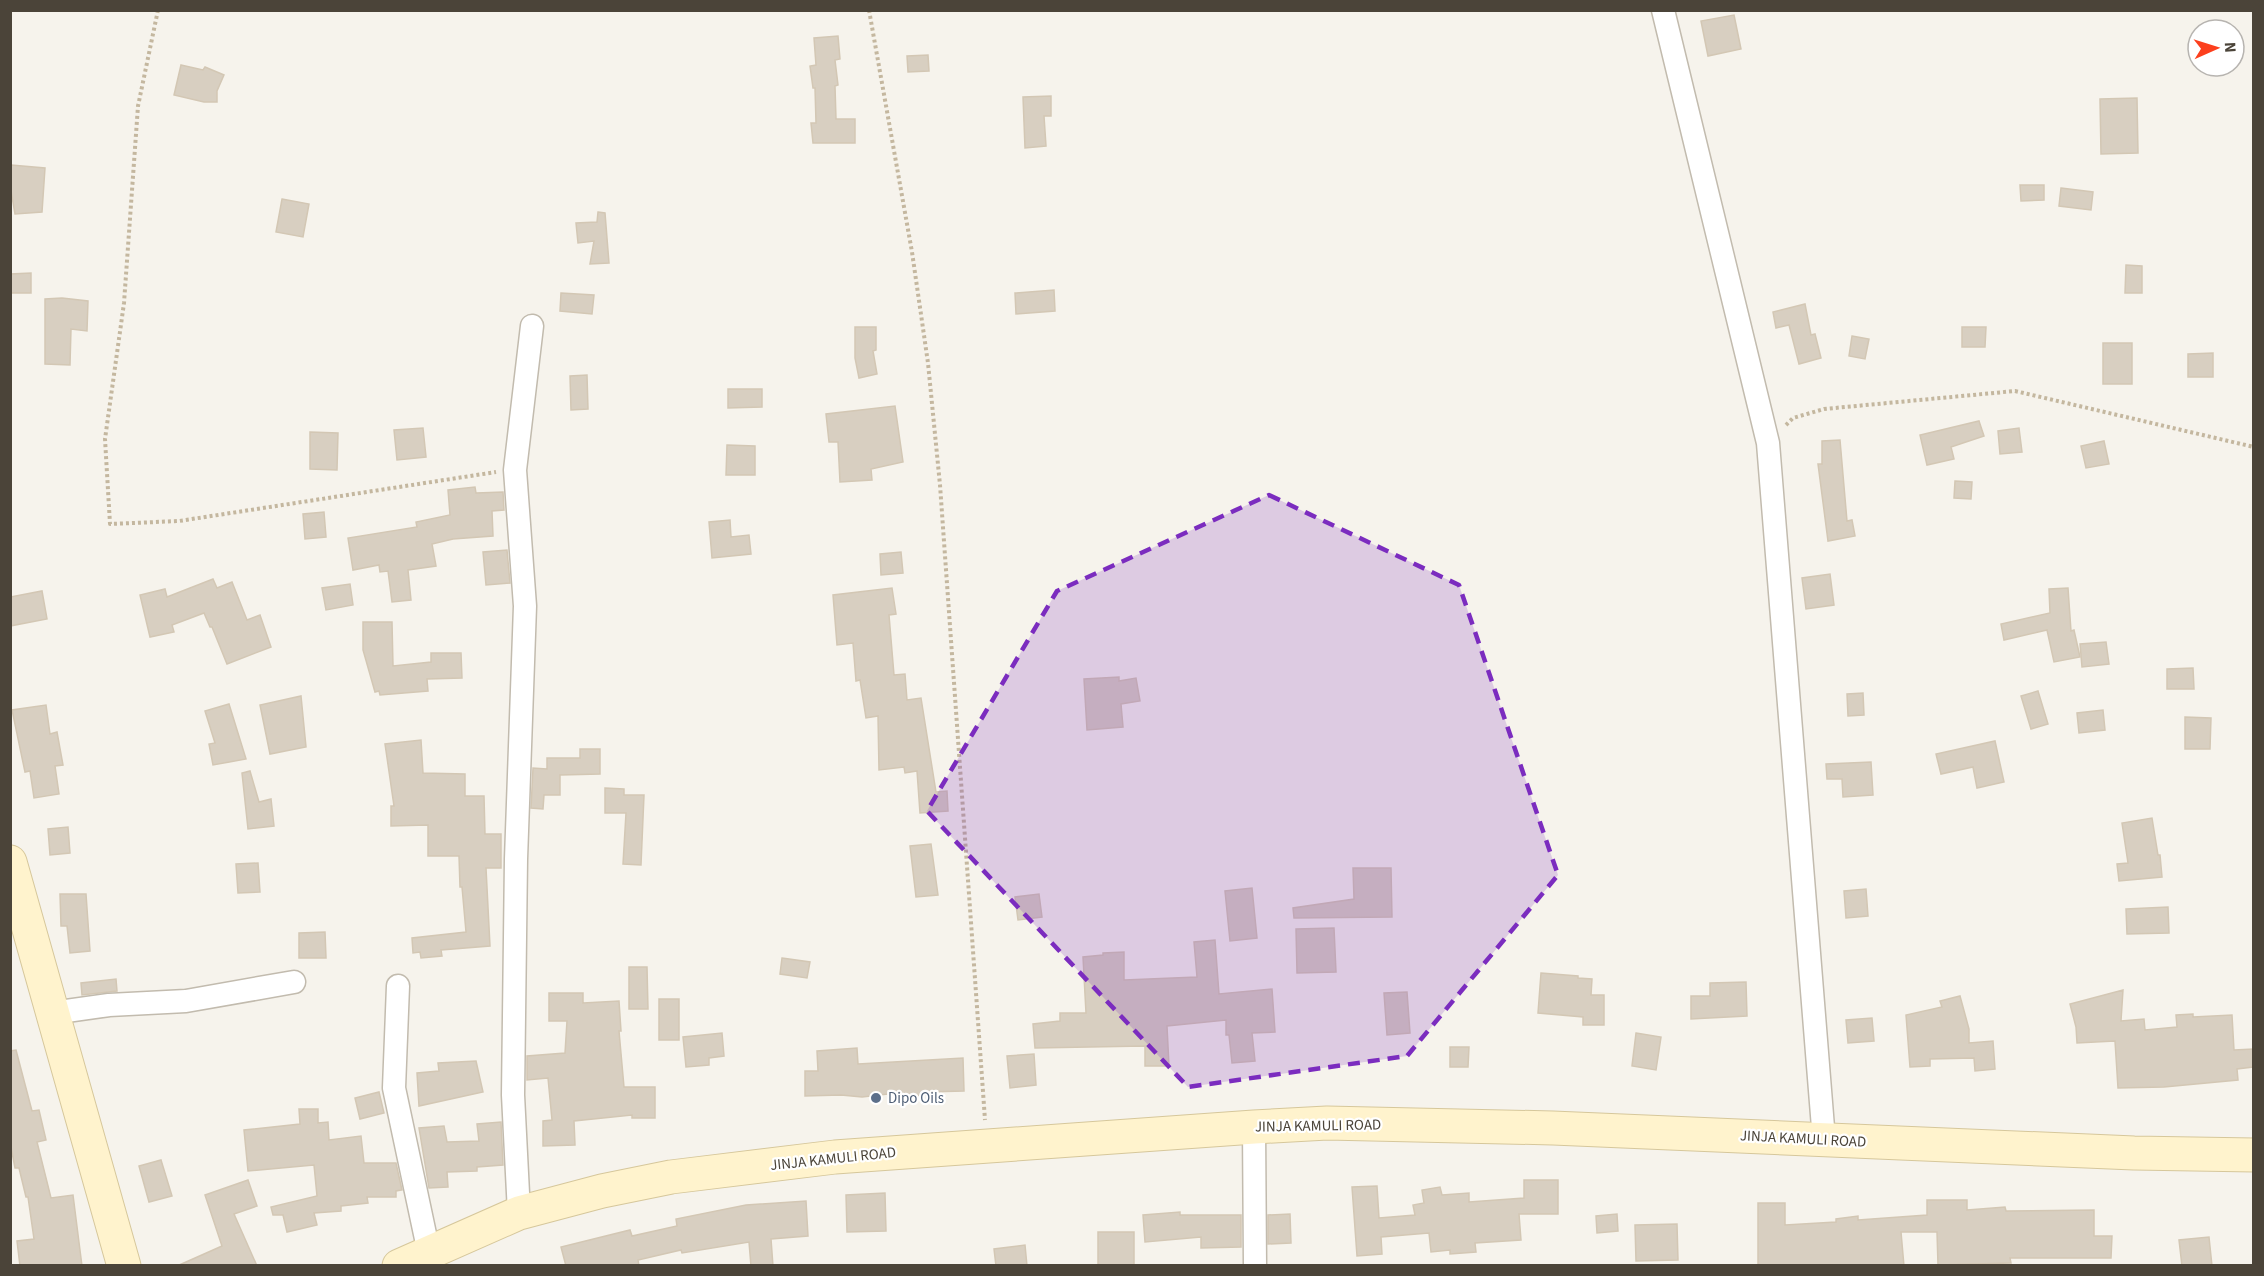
<svg xmlns="http://www.w3.org/2000/svg" width="2264" height="1276" viewBox="0 0 2264 1276" font-family="'Source Sans 3',sans-serif">
<style>
.building{fill:#d8cfc1;stroke:#d3c7b4;stroke-width:1.5}
.lines{fill:none;stroke-linecap:round;stroke-linejoin:round}
.street-casing{stroke:#c2bbae;stroke-width:25}
.secondary-casing{stroke:#d6c79b;stroke-width:35}
.path{stroke:#c4b79f;stroke-width:4;stroke-dasharray:3 3;stroke-linecap:butt}
.street{stroke:#fff;stroke-width:22}
.secondary{stroke:#fff3cd;stroke-width:33}
.marked{fill:#7b2cbf;fill-opacity:0.2;stroke:#7b2cbf;stroke-width:4.5;stroke-dasharray:12 8;stroke-linejoin:round}
.service-dot{fill:#5c6f8a;stroke:#fff;stroke-width:2}
.labels{text-anchor:middle;dominant-baseline:central;stroke-width:4.5;stroke-linejoin:round;paint-order:stroke}
.service-label{font-size:15px;fill:#4e5e75;stroke:#fff;text-anchor:start}
.street-label{font-size:15px;fill:#4b4439;stroke:#fff}
</style>
<rect width="100%" height="100%" fill="#f6f3ec"/>
<g class="building">
<path d="M1734 15 1741 49 1708 56 1701 21Z"/>
<path d="M838 36 840 59 835 60 838 85 835 86 836 119H855V143H813L811 123H816L815 88H813L810 66 816 65 814 38Z"/>
<path d="M928 55 929 71 908 72 907 56Z"/>
<path d="M181 65 203 70 205 67 224 75 217 91V102H204L174 95Z"/>
<path d="M1051 96V116H1044L1046 146 1025 148 1023 97Z"/>
<path d="M2137 98 2138 153 2101 154 2100 99Z"/>
<path d="M11 165 45 168 42 212 15 214 10 185Z"/>
<path d="M2020 185H2044V200L2021 201Z"/>
<path d="M2061 188 2093 192 2091 210 2059 206Z"/>
<path d="M282 199 309 204 303 237 276 232Z"/>
<path d="M598 212 605 213 609 263 590 264 594 241 578 243 576 223 597 222Z"/>
<path d="M2126 265 2142 266V293H2125Z"/>
<path d="M31 273V293H10V274Z"/>
<path d="M1054 290 1055 311 1016 314 1015 293Z"/>
<path d="M561 293 594 295 592 314 560 311Z"/>
<path d="M62 298 88 301 87 331 71 329 70 365 45 364V299Z"/>
<path d="M1805 304 1811 335 1815 334 1821 358 1799 364 1789 325 1776 328 1773 312Z"/>
<path d="M855 327H876V350L873 351 877 374 859 378 855 358Z"/>
<path d="M1962 327H1986L1985 347H1962Z"/>
<path d="M1852 336 1869 339 1865 359 1849 356Z"/>
<rect x="2103" y="343" width="29" height="41"/>
<path d="M2213 353V377H2188V354Z"/>
<path d="M587 375 588 409 571 410 570 376Z"/>
<path d="M728 389H762V407L728 408Z"/>
<path d="M895 406 903 462 871 469 872 480 840 482 838 442H829L826 414Z"/>
<path d="M1979 421 1984 436 1951 447 1954 459 1927 465 1920 435Z"/>
<path d="M423 428 426 457 397 460 394 430Z"/>
<path d="M2019 428 2022 452 2000 454 1998 431Z"/>
<path d="M310 432 338 433 337 470 310 469Z"/>
<path d="M1840 440 1847 521 1852 520 1855 536 1828 541 1818 464H1822V441Z"/>
<path d="M2104 441 2109 464 2086 468 2081 446Z"/>
<path d="M727 445 755 446V475H726Z"/>
<path d="M1955 481 1972 482 1971 499 1954 498Z"/>
<path d="M475 487 476 493 503 492 504 510 492 511 493 536 453 539 432 544 436 566 408 570 411 600 392 602 388 571 380 572 379 565 353 570 348 538 417 527 416 522 450 515 448 490Z"/>
<path d="M324 512 326 537 305 539 303 514Z"/>
<path d="M730 520 731 537 749 535 751 554 712 558 709 522Z"/>
<path d="M507 550 510 583 486 585 483 552Z"/>
<path d="M901 552 903 573 881 575 880 554Z"/>
<path d="M1830 574 1834 605 1806 609 1802 578Z"/>
<path d="M213 579 217 588 232 582 247 620 260 615 271 647 227 664 212 627H210L204 613 172 625 174 632 150 637 140 595 165 589 167 597Z"/>
<path d="M350 584 353 605 326 610 322 588Z"/>
<path d="M892 588 896 614 889 615 894 675 905 674 907 700 921 698 936 792 947 791 948 811 920 813 917 771 905 773 904 767 879 770 878 716 866 718 860 680 856 681 853 643 837 645 833 595Z"/>
<path d="M2068 588 2071 631 2074 630 2080 657 2054 662 2047 630 2004 640 2001 624 2050 613 2049 589Z"/>
<path d="M42 591 47 619 10 626V597Z"/>
<path d="M363 622H392L393 666 431 662V653H461L462 678 427 679 428 691 380 695 379 691 375 692 363 650Z"/>
<path d="M2106 642 2109 664 2082 667 2080 644Z"/>
<path d="M2193 668 2194 689H2167V669Z"/>
<path d="M1119 677V681L1136 678 1140 701 1121 704 1123 727 1087 730 1084 679Z"/>
<path d="M2038 691 2048 724 2031 729 2021 696Z"/>
<path d="M1863 693 1864 715 1848 716 1847 694Z"/>
<path d="M301 696 306 747 270 754 260 705Z"/>
<path d="M229 704 246 759 213 765 209 744 215 743 205 711Z"/>
<path d="M46 705 50 734 57 732 63 765 55 766 59 794 34 798 30 771 25 772 12 710Z"/>
<path d="M2103 710 2105 730 2079 733 2077 713Z"/>
<path d="M2185 717 2211 718 2210 749H2185Z"/>
<path d="M421 740 423 773 465 774V796H484L485 834H501V868H486L490 946 441 950 442 956 421 958 420 952 413 953 412 938 466 932 462 887H460L459 856H428V825L391 826V806H394L385 744Z"/>
<path d="M1995 741 2004 782 1977 788 1973 767 1941 774 1936 754Z"/>
<path d="M580 749H600V774L560 775V795H544L543 809 531 808 533 768 547 769V758H580Z"/>
<path d="M1871 762 1873 795 1843 797 1842 779H1827L1826 764Z"/>
<path d="M250 771 259 802 271 799 274 826 248 829 242 773Z"/>
<path d="M605 788 624 789V795H644L641 865 623 864 626 813H605Z"/>
<path d="M2152 818 2158 855H2160L2162 877 2119 881 2117 864 2128 863 2122 823Z"/>
<path d="M68 827 70 853 50 855 48 829Z"/>
<path d="M931 844 938 895 916 897 910 846Z"/>
<path d="M258 863 260 892 238 893 236 864Z"/>
<path d="M1353 868H1391L1392 917 1294 918 1293 908 1354 899Z"/>
<path d="M1252 888 1257 938 1230 941 1225 891Z"/>
<path d="M1866 889 1868 916 1846 918 1844 891Z"/>
<path d="M60 894H86L90 951 70 953 67 926H61Z"/>
<path d="M1039 894 1042 917 1018 920 1015 897Z"/>
<path d="M2168 907 2169 933 2127 934 2126 909Z"/>
<path d="M1334 928 1336 972 1297 973 1296 929Z"/>
<path d="M325 932 326 958H299V933Z"/>
<path d="M1215 940 1219 994 1272 989 1275 1032 1252 1033 1255 1061 1232 1063 1229 1035H1226V1020L1167 1026 1169 1066H1145V1046L1035 1048 1033 1024 1060 1021V1013H1086L1083 957 1103 955V953L1124 952V980L1197 977 1194 942Z"/>
<path d="M782 958 810 962 807 978 780 974Z"/>
<path d="M629 967H647L648 1009H629Z"/>
<path d="M1541 973 1578 976V978L1592 979 1591 995H1604V1025H1583V1017L1538 1013Z"/>
<path d="M116 979 117 991 82 995 81 983Z"/>
<path d="M1746 982 1747 1016 1691 1019V996H1710V983Z"/>
<path d="M2123 990 2121 1021 2144 1019 2145 1030 2177 1027 2176 1015 2193 1014V1017L2232 1015 2234 1050 2253 1049V1067L2237 1069 2238 1080 2164 1087 2118 1088 2115 1041 2077 1043 2076 1027 2070 1004Z"/>
<path d="M1407 992 1410 1033 1387 1035 1384 993Z"/>
<path d="M549 993H583V1003L619 1001 621 1031H619L624 1087H655V1118H632V1115L574 1121 575 1145 543 1146V1121L552 1120 548 1078 527 1080V1056L565 1053 567 1021H549Z"/>
<path d="M1960 996 1969 1029V1043L1993 1041 1995 1069 1975 1071 1974 1058 1930 1059V1066L1910 1067 1906 1015 1942 1007 1940 1001Z"/>
<rect x="659" y="999" width="20" height="41"/>
<path d="M1872 1018 1874 1041 1848 1043 1846 1020Z"/>
<path d="M722 1033 724 1056 709 1058V1065L686 1067 683 1037Z"/>
<path d="M1636 1033 1661 1037 1656 1070 1632 1066Z"/>
<path d="M1450 1047H1469L1468 1067H1450Z"/>
<path d="M857 1048 858 1064 963 1058 964 1091 925 1092 926 1095 888 1098V1094L862 1097 841 1095 805 1096V1071H818L817 1051Z"/>
<path d="M16 1050 32 1111 39 1110 46 1140 37 1142 51 1198 73 1195 82 1266H20L17 1241 34 1239 28 1197H26L19 1168H15L10 1142V1051Z"/>
<path d="M1034 1054 1036 1085 1010 1088 1007 1056Z"/>
<path d="M476 1061 483 1092 419 1106 417 1073 439 1071 438 1063Z"/>
<path d="M379 1092 384 1113 360 1119 355 1098Z"/>
<path d="M299 1109H318V1123L328 1122 329 1140 361 1136 364 1163H396L402 1190 396 1191V1197H367L368 1203 341 1206V1211L314 1213 317 1225 287 1232 283 1215H273L271 1207 317 1196 314 1165 248 1171 244 1130 300 1124Z"/>
<path d="M501 1122 503 1165 477 1167V1171L447 1172 448 1187 429 1188 419 1128 444 1126 447 1142 479 1141 477 1124Z"/>
<path d="M161 1160 172 1196 149 1202 139 1166Z"/>
<path d="M248 1180 257 1206 234 1214 257 1266H177L222 1246 205 1195Z"/>
<path d="M1524 1180H1558V1214H1519L1521 1240 1475 1243 1476 1252 1450 1254V1250L1431 1252 1429 1233 1381 1237 1382 1254 1357 1256 1352 1187 1377 1186 1379 1218 1415 1215 1413 1205 1424 1203 1422 1190 1440 1187 1442 1195 1469 1193V1202L1524 1198Z"/>
<path d="M885 1193 886 1231 847 1232 846 1195Z"/>
<path d="M1927 1200H1967V1210L2005 1207 2006 1211 2094 1210V1236H2112L2111 1258H2010L2011 1263 1938 1265 1937 1232H1901L1904 1266H1758V1203H1785V1225L1836 1222V1219L1858 1216V1220L1927 1215Z"/>
<path d="M806 1201 808 1236 771 1239 773 1266H751L749 1242 682 1253 681 1250 638 1260 639 1266H566L561 1247 630 1230 632 1236 677 1226 676 1219 746 1205Z"/>
<path d="M1180 1212V1215H1241V1247L1201 1248V1237L1145 1242 1143 1215Z"/>
<path d="M1290 1214 1291 1243 1268 1244V1215Z"/>
<path d="M1617 1214 1618 1231 1597 1233 1596 1216Z"/>
<path d="M1677 1224 1678 1260 1636 1261 1635 1225Z"/>
<rect x="1098" y="1232" width="36" height="34"/>
<path d="M2209 1237 2212 1266H2182L2179 1240Z"/>
<path d="M1025 1245 1027 1266H996L994 1249Z"/>
</g>
<g class="lines">
<g class="street-casing">
<g id="street">
<path d="M1663 10 1768 443 1824 1140"/>
<path d="M398 986 394 1088 429 1253"/>
<path d="M52 1013 109 1005 186 1001 294 982"/>
<path d="M1254 1127 1255 1266"/>
<path d="M519 1213 513 1095 516 859 525 606 515 470 532 326"/>
</g>
</g>
<g class="secondary-casing">
<g id="secondary">
<path d="M10 862 124 1266"/>
<path d="M399 1266 519 1213 602 1191 671 1177 835 1157 1254 1127 1327 1123 1553 1128 2134 1153 2254 1155"/>
</g>
</g>
<g class="path">
<path d="M158 10 138 106 124 303 105 439 110 524 179 521 496 472"/>
<path d="M869 10 912 252 928 363 940 485 985 1120"/>
<path d="M1786 425 1793 418 1824 409 2015 391 2254 447"/>
</g>
<use href="#street" class="street"/>
<use href="#secondary" class="secondary"/>
</g>
<path class="marked" d="M1269 495 1459 585 1558 875 1407 1056 1188 1087 927 811 1057 591Z"/>
<circle class="service-dot" cx="876" cy="1098" r="6"/>
<g class="labels">
<g class="service-label">
<text x="888" y="1098">Dipo Oils</text>
</g>
<g class="street-label">
<text transform="translate(1318 1126) rotate(-1)">JINJA KAMULI ROAD</text>
<text transform="translate(1803 1139) rotate(3)">JINJA KAMULI ROAD</text>
<text transform="translate(833 1159) rotate(-6)">JINJA KAMULI ROAD</text>
</g>
</g>
<rect width="2264" height="1276" fill="none" stroke="#4b4439" stroke-width="24"/>
<g transform="translate(2216 48) rotate(87)"><circle r="28" fill="#ffffff" stroke="#b7b4b0" stroke-width="1.5"/>
<path d="M0-4.5L10 22L0 15L-10 22Z" fill="#fc3f1d"/>
<text y="-9" font-size="16" font-weight="bold" text-anchor="middle" fill="#4b4439">N</text>
</g>
</svg>
